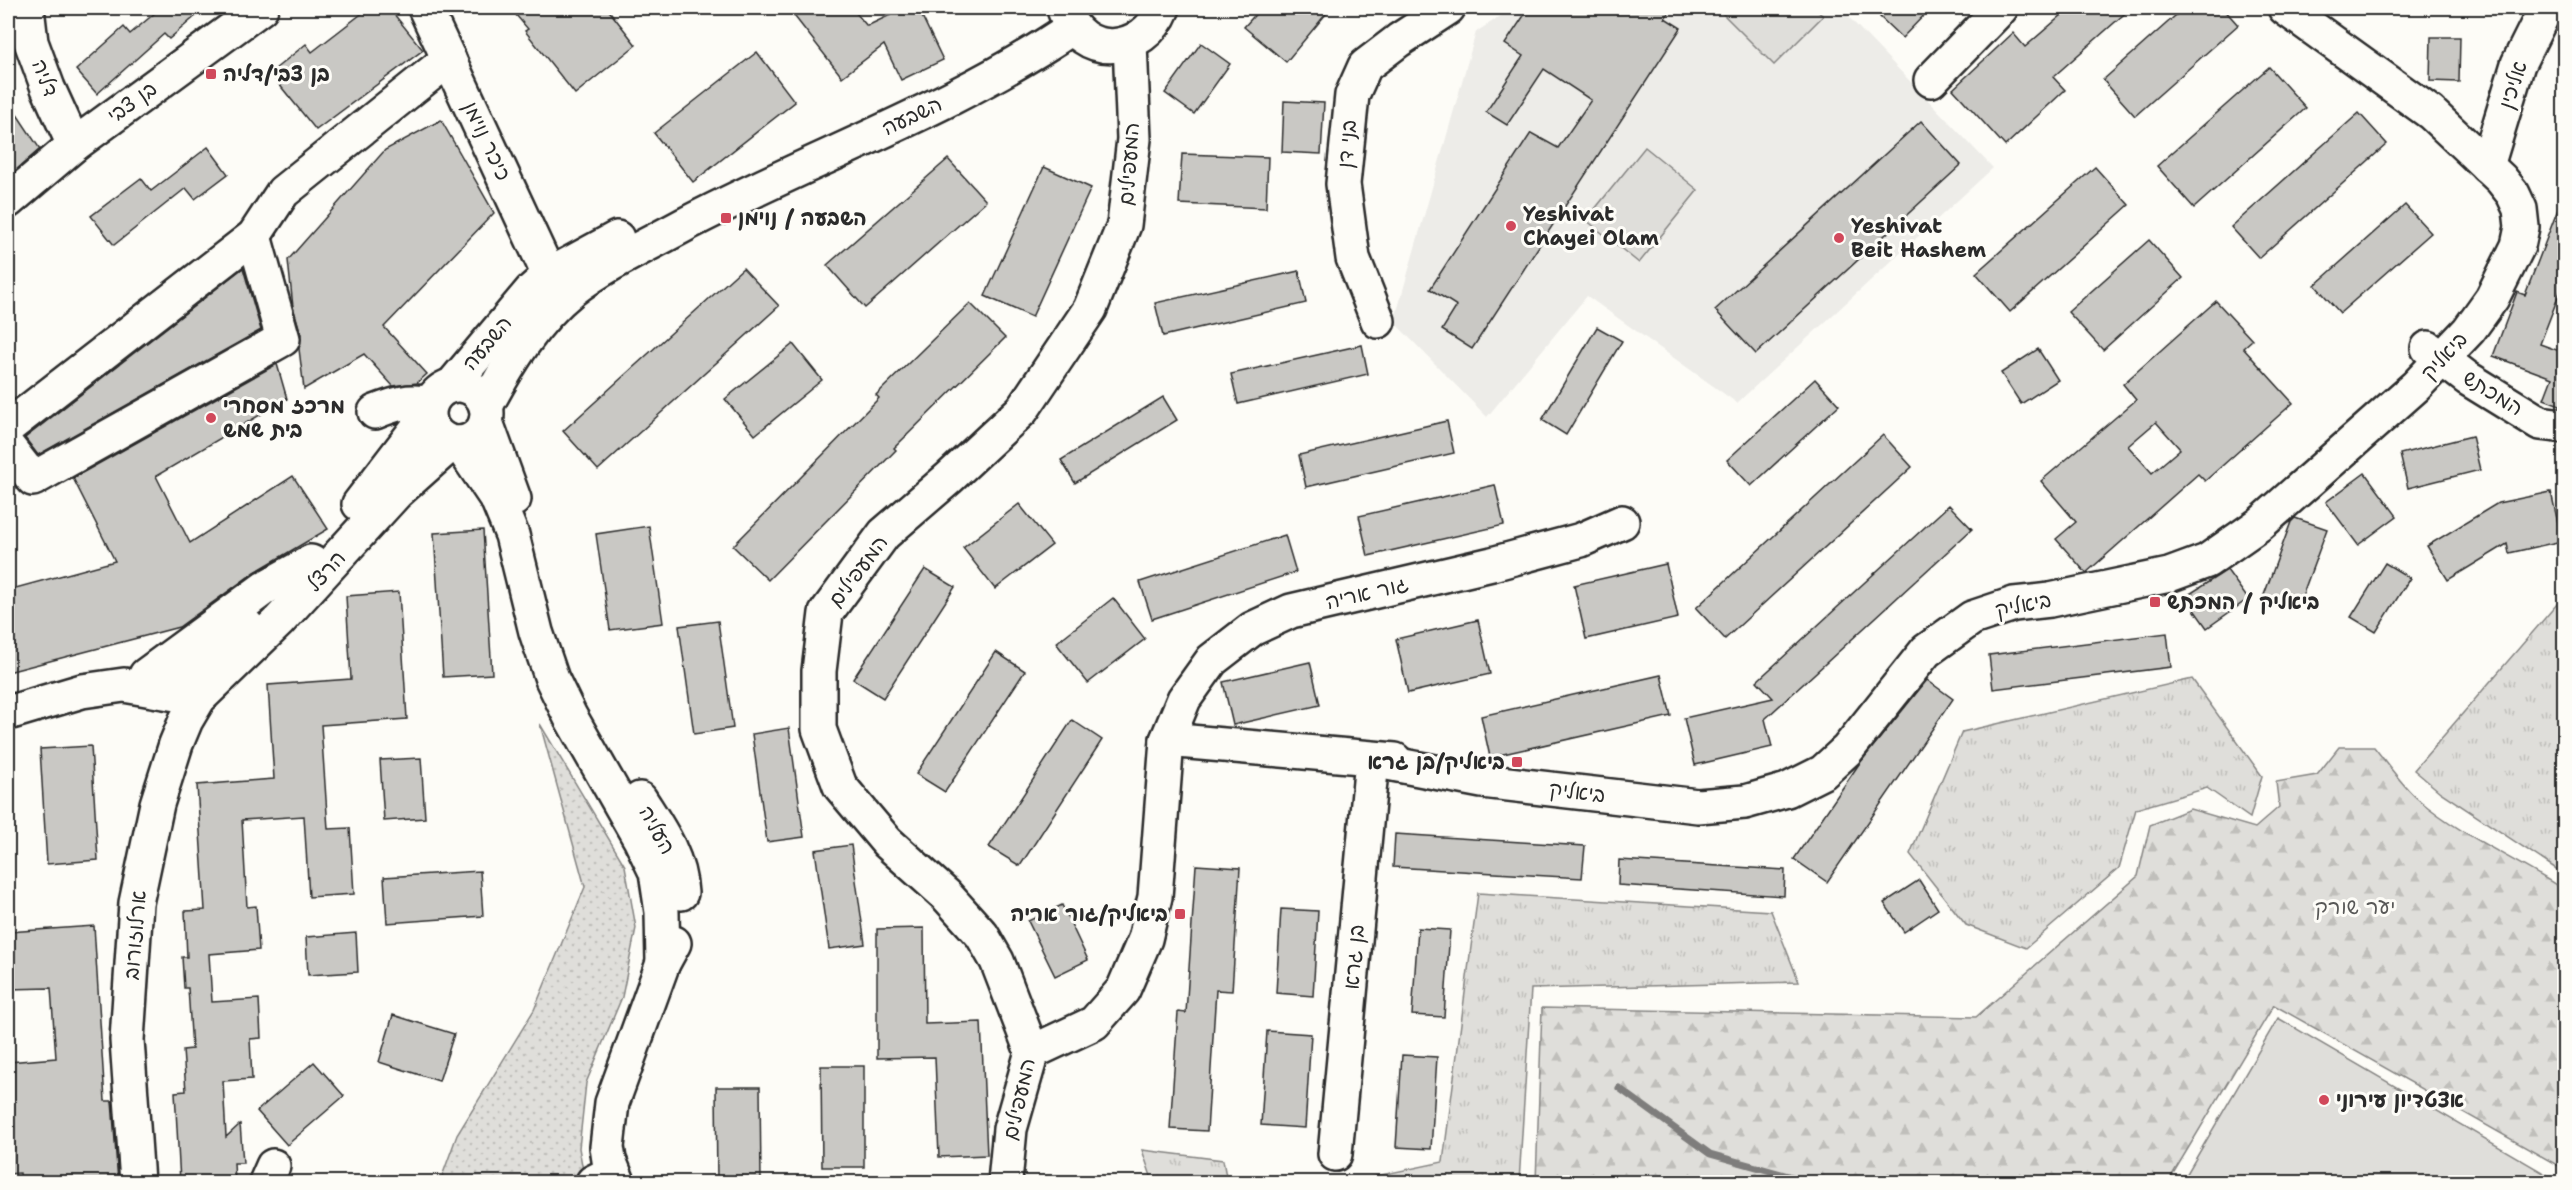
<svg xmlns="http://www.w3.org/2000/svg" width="2572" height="1190" viewBox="0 0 2572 1190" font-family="'Shantell Sans','Playpen Sans Hebrew',sans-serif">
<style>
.built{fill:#edece8}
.grass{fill:url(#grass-tufts);stroke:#858482;stroke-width:1.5}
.forest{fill:url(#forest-firs);stroke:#858482;stroke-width:1.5}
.park{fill:url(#park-dots);stroke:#858482;stroke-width:1.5}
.pitch{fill:#dfdeda;stroke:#858482;stroke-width:1.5}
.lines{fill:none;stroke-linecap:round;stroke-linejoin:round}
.stream{stroke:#7e7d7b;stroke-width:7}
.building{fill:#c9c8c4;stroke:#2b2b2b;stroke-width:1.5;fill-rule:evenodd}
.minor-casing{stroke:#2b2b2b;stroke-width:38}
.major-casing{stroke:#2b2b2b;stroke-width:38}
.minor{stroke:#fdfcf7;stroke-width:33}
.major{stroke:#fdfcf7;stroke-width:33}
.poi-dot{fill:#d1495b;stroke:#fdfcf7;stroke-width:2}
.labels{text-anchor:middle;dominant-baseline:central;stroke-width:6;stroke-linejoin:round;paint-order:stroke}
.poi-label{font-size:21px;font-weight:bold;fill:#2b2b2b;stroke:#fdfcf7;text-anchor:start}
.street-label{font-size:21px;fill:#2b2b2b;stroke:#fdfcf7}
.park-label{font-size:21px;fill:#585857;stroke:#fdfcf7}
</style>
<defs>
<pattern id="grass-tufts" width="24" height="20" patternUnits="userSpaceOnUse" patternTransform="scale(1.5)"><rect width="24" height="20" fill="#dfdeda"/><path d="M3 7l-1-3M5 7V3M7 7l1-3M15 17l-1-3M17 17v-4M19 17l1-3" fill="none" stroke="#c0bfbb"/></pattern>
<pattern id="forest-firs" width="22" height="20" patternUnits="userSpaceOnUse" patternTransform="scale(1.5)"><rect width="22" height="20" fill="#dfdeda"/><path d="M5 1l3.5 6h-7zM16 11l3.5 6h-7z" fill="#c0bfbb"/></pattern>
<pattern id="park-dots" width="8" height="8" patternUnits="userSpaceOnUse" patternTransform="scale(1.5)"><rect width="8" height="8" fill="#dfdeda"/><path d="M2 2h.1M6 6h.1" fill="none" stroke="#c0bfbb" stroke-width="1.8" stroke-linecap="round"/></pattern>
</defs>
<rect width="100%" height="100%" fill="#fdfcf7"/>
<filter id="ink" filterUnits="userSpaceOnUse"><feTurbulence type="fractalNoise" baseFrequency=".0167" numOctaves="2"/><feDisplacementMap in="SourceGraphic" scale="12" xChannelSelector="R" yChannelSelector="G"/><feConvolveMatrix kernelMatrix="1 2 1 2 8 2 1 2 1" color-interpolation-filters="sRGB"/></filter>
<g filter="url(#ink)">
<path class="built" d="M1513 8H1840L1993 168 1737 403 1587 296 1487 417 1394 322 1476 32Z"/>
<g class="grass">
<path d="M2564 596V874L2440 792 2414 770Z"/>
<path d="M2192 679 2262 776 2250 818 2207 788 2136 809 2119 868 2026 948 1966 925 1910 854 1962 732Z"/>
<path d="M1478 893 1771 911 1799 982 1531 989 1519 1182H1348L1443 1162Z"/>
<path d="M1142 1150 1223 1160 1227 1182H1153Z"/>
</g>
<path class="forest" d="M2339 747H2374C2388 764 2402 786 2419 800 2463 837 2517 859 2564 890V1169L2274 1005 2168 1182H1536L1542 1008 1976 1017 2138 876 2150 825 2190 809 2255 828 2279 807 2276 782 2317 775Z"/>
<path class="park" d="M540 724 625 866 636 928 622 997 586 1083 579 1148 585 1182H440L457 1135 534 1010 585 887Z"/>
<g class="pitch">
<path d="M1717 8H1814L1823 16 1774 65Z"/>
<path d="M1645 147 1698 190 1639 263 1586 220Z"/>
<path d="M2278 1018 2559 1182H2182Z"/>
</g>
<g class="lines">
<path class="stream" d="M1619 1088 1710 1154 1810 1182"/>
</g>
<g class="building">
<path d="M161 8H205L169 39 164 34 97 94 76 70 124 27 130 34Z"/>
<path d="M369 8H389L423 50 316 130 270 73 306 44 312 52Z"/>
<path d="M510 8H607L636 45 575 94 525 31 528 29Z"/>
<path d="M788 8H852L867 26 905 8H918L943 60 901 80 884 45 842 77Z"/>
<path d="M1261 8H1331L1286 62 1244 27Z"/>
<path d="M1529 8H1672L1665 18 1681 28 1472 349 1442 330 1457 306 1430 289 1531 133 1558 148 1591 100 1544 69 1507 125 1486 112 1523 56 1505 44Z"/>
<path d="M1889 8H1931L1902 38 1880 17Z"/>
<path d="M2070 8H2131L2053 77 2065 90 2005 146 1953 89 2013 33 2025 47Z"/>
<path d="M2184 8H2223L2238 25 2135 116 2103 80Z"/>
<path d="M2431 37H2460L2459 82 2430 81Z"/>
<path d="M1201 43 1230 64 1194 114 1165 93Z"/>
<path d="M757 52 795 102 693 182 654 133Z"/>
<path d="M2269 67 2306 108 2194 208 2157 166Z"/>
<path d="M8 101 40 149 8 177Z"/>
<path d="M1284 101 1324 103 1321 154 1282 152Z"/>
<path d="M2359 113 2387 144 2259 258 2231 227Z"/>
<path d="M441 120 494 213 384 327 427 374 417 383 393 386 364 354 304 389 299 349 301 334 293 307 288 260 385 150Z"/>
<path d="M1921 121 1961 165 1756 354 1715 310Z"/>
<path d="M208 147 228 174 195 199 186 188 114 245 91 216 141 178 151 191Z"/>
<path d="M1182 154 1268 157 1266 208 1179 204Z"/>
<path d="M948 159 986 201 865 308 827 265Z"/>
<path d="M1044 167 1091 188 1032 317 985 296Z"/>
<path d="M2095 167 2129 205 2010 312 1976 273Z"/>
<path d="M2563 196 2565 279 2540 344 2562 352 2565 349V407L2544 399 2552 378 2493 356 2517 292 2525 295Z"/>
<path d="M2405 205 2431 233 2340 313 2315 285Z"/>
<path d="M2149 240 2183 278 2103 350 2068 312Z"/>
<path d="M243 268 261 330 38 455 25 438Z"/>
<path d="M743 268 779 306 598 470 563 431Z"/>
<path d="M1299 271 1306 303 1163 336 1155 303Z"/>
<path d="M2216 301 2252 340 2243 348 2293 403 2205 481 2198 474 2086 573 2056 539 2076 522 2041 481 2136 400 2123 384ZM2156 422 2180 449 2152 473 2128 446Z"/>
<path d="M970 303 1005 338 894 448 896 450 768 580 733 546 879 398 876 395Z"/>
<path d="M1597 327 1622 341 1566 435 1542 420Z"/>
<path d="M793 344 822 380 755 435 725 399Z"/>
<path d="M1362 345 1368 374 1238 404 1231 374Z"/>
<path d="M2038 349 2058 380 2021 404 2001 373Z"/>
<path d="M277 364 287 399 156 476 190 543 293 476 328 529 255 572 179 627 8 672V590L115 561 73 478Z"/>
<path d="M1815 379 1839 405 1751 486 1727 460Z"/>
<path d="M1163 397 1177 420 1075 483 1061 460Z"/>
<path d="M1447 421 1454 453 1306 487 1299 455Z"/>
<path d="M1883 435 1912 467 1725 639 1696 608Z"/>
<path d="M2472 436 2480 470 2408 488 2400 454Z"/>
<path d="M2365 473 2397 516 2358 545 2326 502Z"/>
<path d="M1495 485 1504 525 1368 556 1359 516Z"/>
<path d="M2551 492 2562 541 2509 553 2507 544 2448 580 2427 546 2498 503Z"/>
<path d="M1019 504 1052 545 995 589 963 548Z"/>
<path d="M1949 505 1972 529 1765 719 1772 747 1695 765 1684 718 1773 698 1757 681Z"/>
<path d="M2295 518 2327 529 2298 607 2264 595 2291 522Z"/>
<path d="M649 526 663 623 610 630 596 534Z"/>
<path d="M483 530 492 674 443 677 434 533Z"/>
<path d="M1285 535 1296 572 1152 619 1140 582Z"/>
<path d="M2385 563 2410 578 2376 632 2351 617Z"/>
<path d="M1666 564 1678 618 1586 639 1574 585Z"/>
<path d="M925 569 955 587 883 698 853 679Z"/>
<path d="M2227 570 2248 599 2207 628 2185 597Z"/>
<path d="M399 592 407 719 321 725 328 829 350 828 354 894 309 897 304 816 242 820 247 907 256 906 259 950 209 954 212 1002 259 999 261 1038 250 1039 252 1079 223 1081 226 1137 240 1124 243 1163H234L235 1182H180L175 1092 186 1091 183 1050 192 1049 188 988H184L182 957H187L185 911 205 910 197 785 274 779 268 685 351 679 346 596Z"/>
<path d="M1113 598 1145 639 1088 683 1056 643Z"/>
<path d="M1478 620 1490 674 1408 693 1396 639Z"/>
<path d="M718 621 733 728 694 734 679 626Z"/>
<path d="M2167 633 2171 667 1993 689 1989 655Z"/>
<path d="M996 652 1025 671 945 792 916 774Z"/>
<path d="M1310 662 1320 705 1233 725 1223 682Z"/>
<path d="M1661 675 1671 716 1490 757 1481 716Z"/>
<path d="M1927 680 1953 699 1827 882 1794 859 1859 764Z"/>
<path d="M1072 720 1102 740 1020 866 989 847Z"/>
<path d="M789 728 804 837 767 842 752 734Z"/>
<path d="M91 746 98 860 47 864 40 749Z"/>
<path d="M421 758 425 818 384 821 380 760Z"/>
<path d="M1395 834 1585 846 1582 878 1393 867Z"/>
<path d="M851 845 865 944 829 949 815 850Z"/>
<path d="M1619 860 1785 870 1784 896 1618 885Z"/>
<path d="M1196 865 1240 868 1232 991 1216 990 1207 1131 1170 1129 1178 1012 1186 1013Z"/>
<path d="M480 871 483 916 387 923 384 877Z"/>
<path d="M1919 880 1938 909 1904 932 1884 903Z"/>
<path d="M1062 905 1088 960 1055 976 1028 921Z"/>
<path d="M1281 909 1318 911 1313 996 1276 993Z"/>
<path d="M94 926 105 1101H112L118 1182H21L20 1173 8 1174V1062L56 1058 51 988 8 989V932Z"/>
<path d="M924 928 925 1024 981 1022 987 1155 939 1157 935 1057 877 1058V929Z"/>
<path d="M1418 928 1450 930 1444 1017 1412 1015Z"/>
<path d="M356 933 358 972 308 975 306 937Z"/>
<path d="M393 1015 454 1034 439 1081 379 1062Z"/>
<path d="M1267 1031 1311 1034 1305 1128 1261 1125Z"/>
<path d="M1402 1055 1437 1057 1431 1149 1396 1147Z"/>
<path d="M314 1062 344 1096 287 1145 257 1111Z"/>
<path d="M821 1066H864V1167H822Z"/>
<path d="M716 1087H760L761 1182H717Z"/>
</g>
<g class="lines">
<g class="minor-casing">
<g id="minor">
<path d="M27 8 31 42 48 88 74 145"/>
<path d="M425 8 549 275"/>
<path d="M1931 80 2001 8"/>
<path d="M2487 166 2518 64 2546 8"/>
<path d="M8 201 74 145 261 8"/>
<path d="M1378 321 1353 258 1343 184 1352 95 1365 66 1399 40 1448 8"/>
<path d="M2428 348 2467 378 2540 423 2564 426"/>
<path d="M375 412C395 404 409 399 430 404"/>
<path d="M8 427 254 236 283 192 449 59"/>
<path d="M8 447 33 479 283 339 254 236"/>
<path d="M359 504 428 414"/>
<path d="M172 671C201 663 225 646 247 626"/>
<path d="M146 675 266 587 311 562"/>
<path d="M8 713 82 691 124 685 199 698"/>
<path d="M1167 740 1395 760"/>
<path d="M1372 760 1482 781 1698 806 1745 802 1787 790 1823 772 1847 750 1926 651 1972 618 2014 604 2050 600 2169 575 2207 561 2260 524 2416 386 2469 330 2492 298 2518 246 2522 227 2520 209 2513 194 2501 179 2431 113 2285 8"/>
<path d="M1032 1052 1094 1023 1123 990 1145 939 1155 897 1167 740 1184 699 1212 660 1252 629 1291 611 1492 564 1581 540 1622 522"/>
<path d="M1335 1154 1372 760"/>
<path d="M137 1182 127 1040 136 903 157 804 176 744 186 720 199 698 279 621 396 493 452 443"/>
<path d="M266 1182 273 1166"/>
<path d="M593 1182 613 1172"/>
<path d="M1005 1182 1010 1129 1032 1052 997 961 982 935 946 895 887 842 840 786 819 729V671L826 613 884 534 949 478 1022 410 1090 309 1124 225 1134 139 1130 43"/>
</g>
</g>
<g class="major-casing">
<g id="major">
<path d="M1064 9C1081 61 1144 55 1163 8"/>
<path d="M453 384 531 291 549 275 617 238"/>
<circle cx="458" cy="414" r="29"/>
<path d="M486 406C509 363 534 321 572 290 607 263 648 245 686 224 814 157 953 109 1073 27"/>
<path d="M486 422 514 499"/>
<path d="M459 443 498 501 512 535 536 632 552 679 570 716 640 839 656 872 662 912 663 963"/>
<path d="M640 799C659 829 679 856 681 893"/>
<path d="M618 1182 609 1160 607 1147 612 1103 663 963 674 943"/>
</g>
</g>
<use href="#minor" class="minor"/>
<use href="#major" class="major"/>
</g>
</g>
<g class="poi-dot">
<rect x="205" y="68" width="12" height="12" rx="3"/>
<rect x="720" y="212" width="12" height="12" rx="3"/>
<circle cx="1511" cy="226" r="6"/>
<circle cx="1839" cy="238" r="6"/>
<circle cx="211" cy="418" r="6"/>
<rect x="2149" y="596" width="12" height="12" rx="3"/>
<rect x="1511" y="756" width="12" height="12" rx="3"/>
<rect x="1174" y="908" width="12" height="12" rx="3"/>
<circle cx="2324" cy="1100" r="6"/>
</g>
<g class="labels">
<g class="poi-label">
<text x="223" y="74">בן צבי/דליה</text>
<text x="1523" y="214">Yeshivat<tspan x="1523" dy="24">Chayei Olam</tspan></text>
<text x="738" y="218">השבעה / נוימן</text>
<text x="1851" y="226">Yeshivat<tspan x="1851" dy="24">Beit Hashem</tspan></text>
<text x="223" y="406">מרכז מסחרי<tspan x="223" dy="24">בית שמש</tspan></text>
<text x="2167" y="602">ביאליק / המכתש</text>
<text x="1505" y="762" text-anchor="end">ביאליק/בן גרא</text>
<text x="1168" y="914" text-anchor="end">ביאליק/גור אריה</text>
<text x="2336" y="1100">אצטדיון עירוני</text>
</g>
<g class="street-label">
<text transform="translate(45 78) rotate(69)">דליה</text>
<text transform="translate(2513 85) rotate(-72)">אליכין</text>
<text transform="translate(132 102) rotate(-36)">בן צבי</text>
<text transform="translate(912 116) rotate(-25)">השבעה</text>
<text transform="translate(487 141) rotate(65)">כיכר נוימן</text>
<text transform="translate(1347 144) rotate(-85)">בני דן</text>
<text transform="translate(1129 164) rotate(-86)">המעפילים</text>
<text transform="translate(487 343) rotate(-50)">השבעה</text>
<text transform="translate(2444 356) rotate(-47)">ביאליק</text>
<text transform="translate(2493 393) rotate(32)">המכתש</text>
<text transform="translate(326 571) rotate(-48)">הרצל</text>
<text transform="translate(858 571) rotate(-53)">המעפילים</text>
<text transform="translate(1367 593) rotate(-13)">גור אריה</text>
<text transform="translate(2023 605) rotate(-11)">ביאליק</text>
<text transform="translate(1577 792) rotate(7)">ביאליק</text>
<text transform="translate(657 830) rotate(61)">העליה</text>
<text transform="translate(135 935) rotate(-85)">ארלוזורוב</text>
<text transform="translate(1354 957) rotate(-85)">בן גרא</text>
<text transform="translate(1019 1099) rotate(-77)">המעפילים</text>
</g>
<g class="park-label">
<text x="2355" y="907">יער שורק</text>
</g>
</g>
<rect width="2572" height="1190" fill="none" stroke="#fdfcf7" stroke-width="30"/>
<rect x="15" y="15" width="2542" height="1160" fill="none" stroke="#2b2b2b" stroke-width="2" filter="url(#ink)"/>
</svg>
